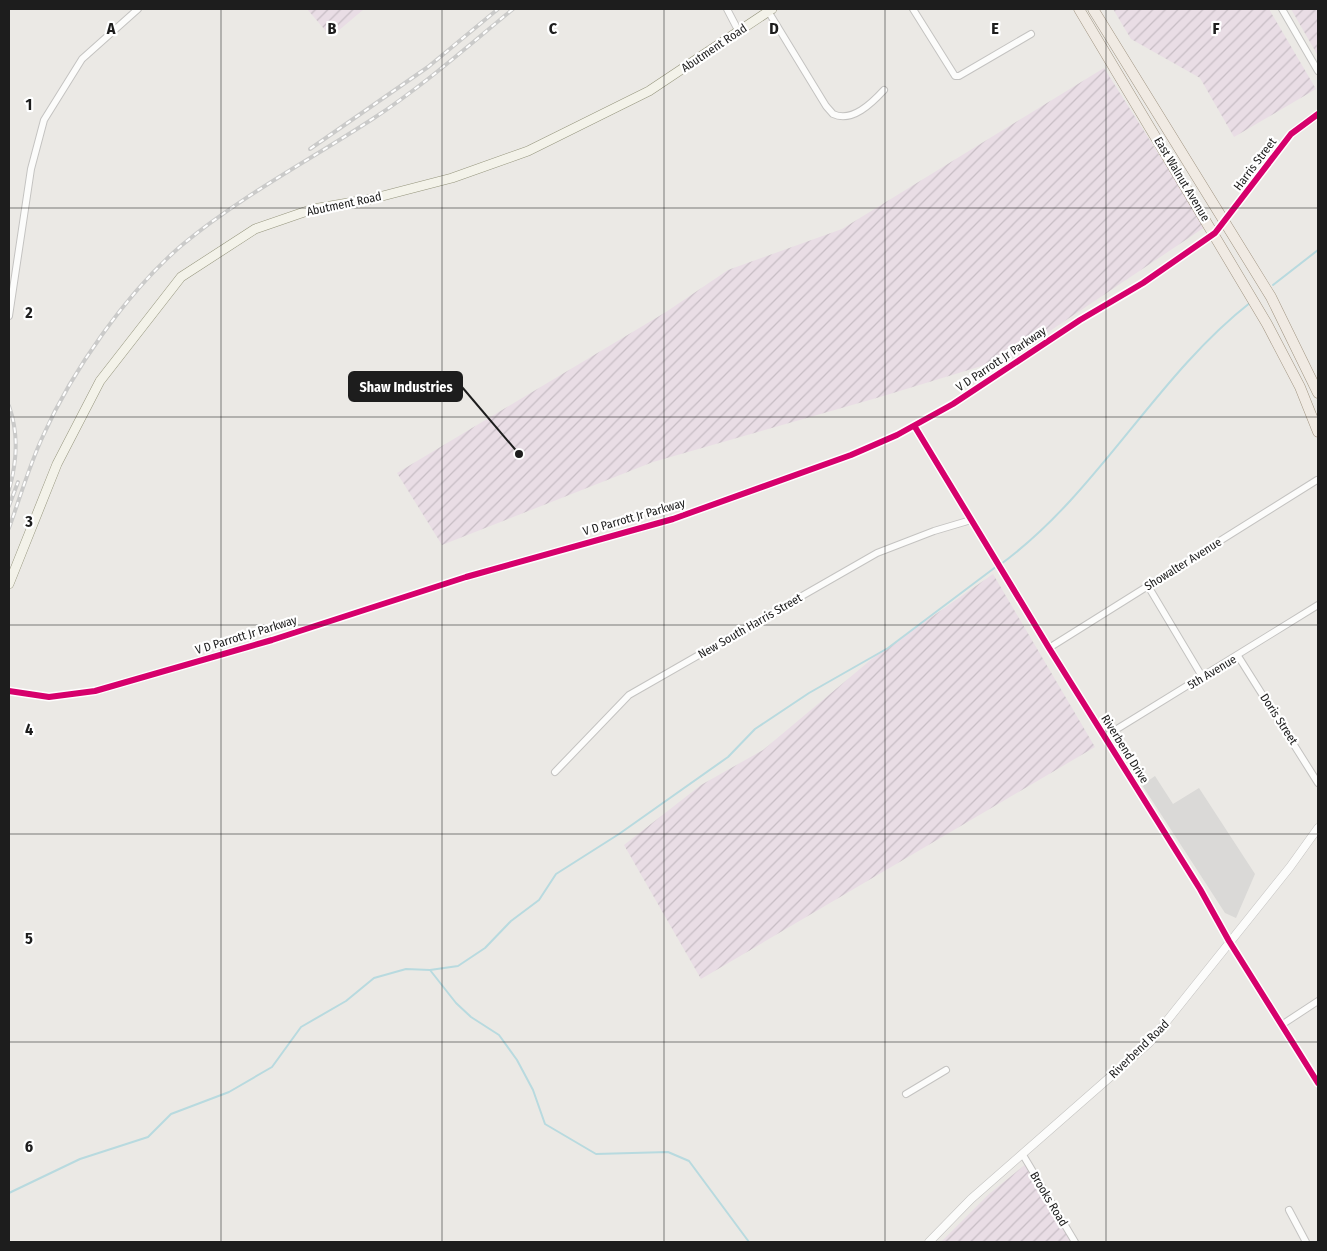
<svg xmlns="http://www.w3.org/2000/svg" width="1327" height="1251" viewBox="0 0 1327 1251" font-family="'Fira Sans Condensed',sans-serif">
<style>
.residential{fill:#dad9d7}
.industrial{fill:url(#industrial-furrows)}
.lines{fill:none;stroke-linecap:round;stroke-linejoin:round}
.stream{stroke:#b8dadf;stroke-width:2}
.minor-casing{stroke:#c4c3c1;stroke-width:8}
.tertiary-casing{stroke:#c4c3c1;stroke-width:9}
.secondary-casing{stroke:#95957d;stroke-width:10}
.primary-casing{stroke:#a19582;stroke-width:11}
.minor{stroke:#fcfcfb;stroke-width:6}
.tertiary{stroke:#fcfcfb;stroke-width:8}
.secondary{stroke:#f3f2e9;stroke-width:9}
.primary{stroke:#f0eae3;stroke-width:10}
.rail-casing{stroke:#cacac9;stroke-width:4}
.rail{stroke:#fff;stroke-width:2;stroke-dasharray:5.5;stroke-linecap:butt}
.cycleway-casing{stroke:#fff;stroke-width:9}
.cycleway{stroke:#d6006c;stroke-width:6}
.grid{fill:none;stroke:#1d1d1d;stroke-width:1;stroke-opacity:0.55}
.labels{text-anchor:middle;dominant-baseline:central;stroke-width:4.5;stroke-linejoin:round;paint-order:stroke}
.street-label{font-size:12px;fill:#1d1d1d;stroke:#fff}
.grid-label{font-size:16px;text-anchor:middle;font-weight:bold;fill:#1d1d1d;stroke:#fff;stroke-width:4.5;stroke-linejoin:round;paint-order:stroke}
.leader{fill:none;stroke:#1d1d1d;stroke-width:2}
.callout-dot{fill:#1d1d1d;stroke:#fff;stroke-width:2}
.callout{fill:#1d1d1d;stroke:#1d1d1d;stroke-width:2}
.callout-label{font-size:14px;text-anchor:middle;font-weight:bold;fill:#fff}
</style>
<defs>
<pattern id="industrial-furrows" width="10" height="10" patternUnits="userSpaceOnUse" patternTransform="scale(1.25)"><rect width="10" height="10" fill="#e9dde5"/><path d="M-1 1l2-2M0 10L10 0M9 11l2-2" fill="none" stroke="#c7bdc4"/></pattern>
</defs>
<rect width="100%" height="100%" fill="#ebe9e5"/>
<path class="residential" d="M1155 776 1173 804 1199 788 1255 874 1236 918 1225 913 1142 785Z"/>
<g class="industrial">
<path d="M307 9H364L331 37Z"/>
<path d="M1113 9H1269L1316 89 1234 137 1200 78 1131 39Z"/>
<path d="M1291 9H1318V56Z"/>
<path d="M1104 68 1205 227 1011 357 880 397 653 462 442 545 397 473 666 312 728 270 842 229Z"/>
<path d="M993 574 1095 747 701 979 624 845 701 785 763 750 873 658Z"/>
<path d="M1026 1164 1073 1242H941L989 1194Z"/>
</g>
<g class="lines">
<g class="stream">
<path d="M1273 285 1318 250"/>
<path d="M1001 564C1099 492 1155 377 1251 302"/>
<path d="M430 970 456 1003 471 1017 499 1035 517 1060 533 1090 545 1124 596 1154 668 1152 689 1161 749 1242"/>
<path d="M9 1193 80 1159 148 1137 171 1114 229 1092 272 1067 301 1027 346 1001 374 978 406 969 430 970 458 966 485 948 511 921 539 900 556 874 619 834 728 757 755 729 809 693 888 648 997 566"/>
</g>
<g class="minor-casing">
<g id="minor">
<path d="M727 9 739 32"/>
<path d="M913 9 955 76H959L1031 34"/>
<path d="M1282 9 1318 71"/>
<path d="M768 11 826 106 833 114C852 123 872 103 884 90"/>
<path d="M9 316 31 169 44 120 82 59 138 9"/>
<path d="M915 427 1049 648 1200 889 1229 941 1318 1083"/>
<path d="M1148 586 1203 678"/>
<path d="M1049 648 1317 480"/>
<path d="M1238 656 1318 783"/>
<path d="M9 691 49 697 95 691 272 640 466 577 673 519 851 455 897 435 953 404 1080 320 1143 283 1215 233 1291 134 1318 114"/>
<path d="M1104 737 1318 605"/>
<path d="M555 772 629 695 877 553 934 531 971 520"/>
<path d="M1283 1024 1318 1001"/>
<path d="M906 1094 946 1070"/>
<path d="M1023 1155 1075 1242"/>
<path d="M1289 1210 1306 1242"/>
</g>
</g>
<g class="tertiary-casing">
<path id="tertiary" d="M929 1242 971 1199 1150 1042 1290 867 1318 828"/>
</g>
<g class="secondary-casing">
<path id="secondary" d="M9 584 57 464 100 381 181 277 255 229 313 209 371 199 452 178 528 151 649 91 772 9"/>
</g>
<g class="primary-casing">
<g id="primary">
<path d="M1079 9 1267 324 1300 387 1318 432"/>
<path d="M1093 9 1271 297 1318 393"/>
</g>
</g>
<use href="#minor" class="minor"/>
<use href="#tertiary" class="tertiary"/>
<use href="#secondary" class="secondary"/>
<use href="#primary" class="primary"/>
<g class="rail-casing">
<g id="rail">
<path d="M310 149 428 67 498 9"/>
<path d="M9 406C19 434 17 462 9 490"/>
<path d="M9 506 18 482"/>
<path d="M9 528C20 498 29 466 43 436 72 371 127 292 182 245 241 196 310 160 374 118 423 86 468 46 513 9"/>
</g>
</g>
<use href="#rail" class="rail"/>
<g class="cycleway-casing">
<g id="cycleway">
<path d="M915 427 1049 648 1200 889 1229 941 1318 1083"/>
<path d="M9 691 49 697 95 691 272 640 466 577 673 519 851 455 897 435 953 404 1080 320 1143 283 1215 233 1291 134 1318 114"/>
</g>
</g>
<use href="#cycleway" class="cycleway"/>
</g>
<path class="grid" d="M221 9V1242M442 9V1242M664 9V1242M885 9V1242M1106 9V1242M9 208H1318M9 417H1318M9 625H1318M9 834H1318M9 1042H1318"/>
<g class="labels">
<g class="street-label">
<text transform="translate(714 48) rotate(-34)">Abutment Road</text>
<text transform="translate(1255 164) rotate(-53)">Harris Street</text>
<text transform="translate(1182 179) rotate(59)">East Walnut Avenue</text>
<text transform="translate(344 204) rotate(-12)">Abutment Road</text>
<text transform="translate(1001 359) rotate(-34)">V D Parrott Jr Parkway</text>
<text transform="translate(634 517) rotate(-16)">V D Parrott Jr Parkway</text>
<text transform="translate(1183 564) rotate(-32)">Showalter Avenue</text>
<text transform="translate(750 626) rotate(-30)">New South Harris Street</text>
<text transform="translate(246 635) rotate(-17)">V D Parrott Jr Parkway</text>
<text transform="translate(1212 672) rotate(-31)">5th Avenue</text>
<text transform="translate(1279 719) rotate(57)">Doris Street</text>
<text transform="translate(1125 749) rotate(58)">Riverbend Drive</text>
<text transform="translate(1139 1049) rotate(-44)">Riverbend Road</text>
<text transform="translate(1049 1199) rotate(59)">Brooks Road</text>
</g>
</g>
<g class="grid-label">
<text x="111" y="34">A</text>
<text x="332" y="34">B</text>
<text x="553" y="34">C</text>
<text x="774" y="34">D</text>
<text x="995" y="34">E</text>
<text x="1216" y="34">F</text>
<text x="29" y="110">1</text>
<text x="29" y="318">2</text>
<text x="29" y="527">3</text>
<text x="29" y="735">4</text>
<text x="29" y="944">5</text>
<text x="29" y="1152">6</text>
</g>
<path class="leader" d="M519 454L462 387"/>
<circle class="callout-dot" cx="519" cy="454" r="5"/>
<rect class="callout" x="349" y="372" width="113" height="29" rx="5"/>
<g class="callout-label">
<text x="406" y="392">Shaw Industries</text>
</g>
<rect width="1327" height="1251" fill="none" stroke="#1d1d1d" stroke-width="20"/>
</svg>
